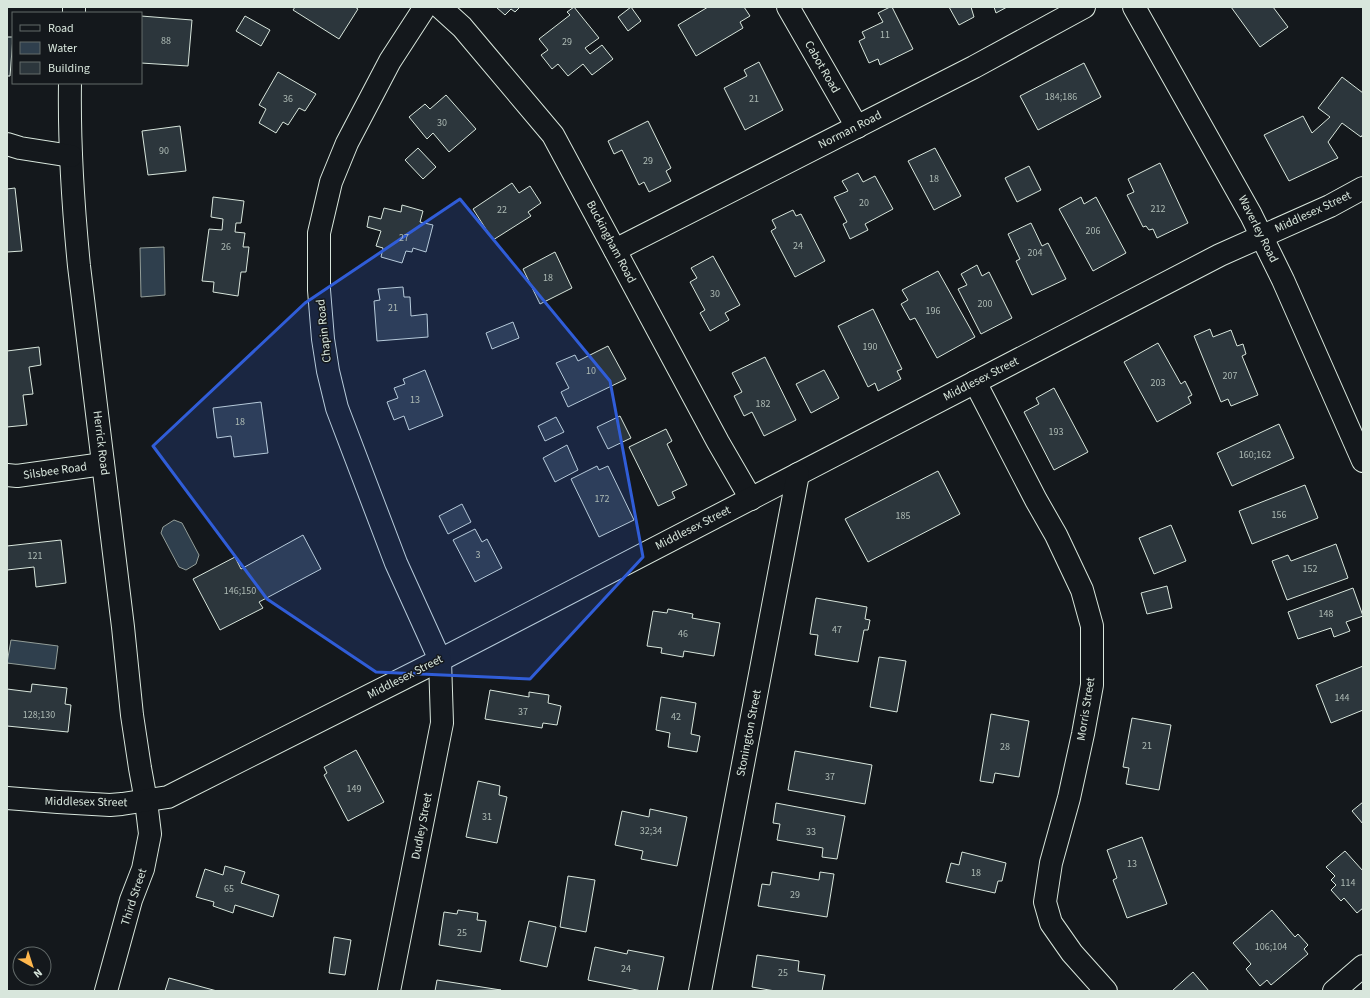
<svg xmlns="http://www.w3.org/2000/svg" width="1370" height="998" viewBox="0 0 1370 998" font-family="'Source Sans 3',sans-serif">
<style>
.water{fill:#2f3f4d;stroke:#939e99}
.building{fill:#2c363c;stroke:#d8e6dc}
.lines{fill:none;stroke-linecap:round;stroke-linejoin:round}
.minor-casing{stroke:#d8e6dc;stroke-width:24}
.minor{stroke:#14181c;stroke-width:22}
.marked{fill:#305dd8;fill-opacity:0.2;stroke:#305dd8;stroke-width:3;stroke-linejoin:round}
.labels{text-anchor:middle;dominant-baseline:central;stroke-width:3;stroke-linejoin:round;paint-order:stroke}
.number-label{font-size:10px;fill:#adbab4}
.street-label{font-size:12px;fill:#d8e6dc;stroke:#14181c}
</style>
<rect width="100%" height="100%" fill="#14181c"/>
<g class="water">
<path d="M164 247 165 295 141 297 140 248Z"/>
<path d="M174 520 182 523 199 555 196 564 186 570 179 567 161 533 163 527Z"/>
<path d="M11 640 58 646 55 669 7 663Z"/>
</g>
<g class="building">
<path d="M295 7H355L358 9 339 39 293 10Z"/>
<path d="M496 7H520L515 12 511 9 505 15Z"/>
<path d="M574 7 599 38 585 48 590 54 602 45 613 59 592 75 583 64 568 76 558 64 552 69 541 55 548 50 539 39 570 15 567 12Z"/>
<path d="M631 7 641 21 628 31 618 17Z"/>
<path d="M708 7H744L750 16 740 22 743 28 696 56 678 25Z"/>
<path d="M890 7H892L913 49 880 65 878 59 869 63 859 41 865 38 862 32 883 22 878 13Z"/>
<path d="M949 7H971L974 17 959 25Z"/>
<path d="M994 7H1007L996 13Z"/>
<path d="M1231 7H1273L1288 27 1260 47Z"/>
<path d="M141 16 192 20 188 66 141 63Z"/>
<path d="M245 16 270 30 261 46 236 31Z"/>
<path d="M7 37H13L10 76H7Z"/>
<path d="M759 62 783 110 745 130 724 88 747 76 744 70Z"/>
<path d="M1084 63 1101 97 1038 130 1020 96Z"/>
<path d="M278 72 316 94 305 111 299 108 288 125 283 122 276 133 259 123 266 109 259 105Z"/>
<path d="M1342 77 1363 93V134L1361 137 1342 123 1328 142 1338 158 1289 181 1264 135 1303 116 1312 133 1330 117 1318 108Z"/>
<path d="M446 95 476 129 449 152 433 133 427 139 409 117 425 104 430 109Z"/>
<path d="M648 121 671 168 666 171 671 181 649 192 644 182 639 185 622 150 614 154 608 141Z"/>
<path d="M180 126 186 171 148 175 142 131Z"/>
<path d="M418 148 436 167 423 179 405 160Z"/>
<path d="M935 148 961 196 934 210 908 161Z"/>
<path d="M1160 163 1188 223 1157 238 1153 229 1149 230 1146 226 1143 227 1127 195 1134 192 1128 179Z"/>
<path d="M1029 166 1041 190 1017 202 1005 178Z"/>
<path d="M858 173 863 182 875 176 893 209 865 224 868 230 850 239 843 224 847 222 834 197 848 191 842 181Z"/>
<path d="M512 183 519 193 530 186 541 203 528 212 531 216 493 240 473 209Z"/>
<path d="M15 188 22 251 7 252V189Z"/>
<path d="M213 197 244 201 241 223H236L235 232 245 233 243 247H249L246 272H241L238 296 213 292 214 282 202 281 209 229 222 230 223 219 211 217Z"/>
<path d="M1081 197 1084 204 1096 197 1126 253 1093 271 1059 209Z"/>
<path d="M402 205 423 211 420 222 433 225 426 252 413 248 412 252 406 251 402 263 381 257 383 248 376 246 381 231 367 227 369 216 381 219 384 208 401 212Z"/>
<path d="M793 210 796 216 801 214 825 261 795 277 771 231 776 228 772 220Z"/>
<path d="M1031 223 1042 246 1048 243 1066 279 1032 295 1016 261 1020 259 1008 234Z"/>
<path d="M555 252 572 288 540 304 523 269Z"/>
<path d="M713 256 740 305 725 313 729 320 710 331 700 313 705 310 690 282 697 278 691 268Z"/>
<path d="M977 265 982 276 989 272 1012 318 981 334 958 289 967 285 961 274Z"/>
<path d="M938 271 975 337 937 358 915 318 910 320 901 304 908 300 902 290Z"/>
<path d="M403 287 404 297H410L411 316 427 314 428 337 377 341 374 301 380 300 378 289Z"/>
<path d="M873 309 902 369 897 371 901 379 878 391 875 383 868 387 838 326Z"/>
<path d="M513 322 519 338 492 349 486 333Z"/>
<path d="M1210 329 1213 337 1231 330 1237 346 1243 344 1246 354 1242 356 1258 395 1231 406 1228 399 1221 402 1194 336Z"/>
<path d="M1158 343 1181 384 1185 381 1192 395 1188 397 1191 403 1157 422 1124 362Z"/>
<path d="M608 346 626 379 568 407 561 392 569 388 556 363 575 355 578 361Z"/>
<path d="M39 347 41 365 29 367 33 394 23 395 27 425 7 427V351Z"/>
<path d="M765 357 796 420 764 436 752 412 744 416 734 396 742 392 732 373Z"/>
<path d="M425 370 443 416 409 430 404 416 394 420 387 402 398 398 394 388 405 384 403 379Z"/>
<path d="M824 370 839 398 811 413 796 384Z"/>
<path d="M1054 388 1088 452 1054 470 1024 412 1039 404 1036 398Z"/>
<path d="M261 402 268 453 234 457 231 436 217 438 213 408Z"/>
<path d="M620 416 631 438 608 449 597 427Z"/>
<path d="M556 417 564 432 545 441 538 426Z"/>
<path d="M1279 424 1294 458 1232 486 1217 453Z"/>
<path d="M666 429 672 441 667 444 687 485 672 492 675 498 658 506 629 447Z"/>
<path d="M567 445 578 470 555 482 543 458Z"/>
<path d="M597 466 599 470 608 466 634 520 599 537 571 479Z"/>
<path d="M938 471 960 514 868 562 845 519Z"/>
<path d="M1305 485 1318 518 1252 544 1239 511Z"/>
<path d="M462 504 471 522 448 534 439 516Z"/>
<path d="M1171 525 1186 561 1154 574 1139 538Z"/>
<path d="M475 529 482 542 487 539 502 568 475 582 453 540Z"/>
<path d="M303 535 321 569 259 602 263 608 220 630 193 579 235 557 241 569Z"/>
<path d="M61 540 66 583 36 587 34 567 7 570V546Z"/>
<path d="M1336 544 1348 578 1287 600 1272 561 1288 555 1291 561Z"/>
<path d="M1167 586 1172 608 1147 614 1141 593Z"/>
<path d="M1353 588 1363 616 1346 622 1350 631 1334 637 1331 628 1298 639 1288 612Z"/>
<path d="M816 598 867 607 865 619 870 620 868 630H864L858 662 815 655 818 635 810 634Z"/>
<path d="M668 609 693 614 692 618 720 623 714 656 684 651 683 657 661 653 662 648 647 646 653 611 667 613Z"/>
<path d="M879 657 906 661 897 712 870 707Z"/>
<path d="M1363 666V710L1331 723 1316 685Z"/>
<path d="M32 684 67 688 65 704 71 705 68 732 7 726V689L31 692Z"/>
<path d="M490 690 529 697V692L549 695 548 703 561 706 557 725 543 723 542 728 485 719Z"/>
<path d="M661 697 696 703 691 734 700 736 697 752 668 747 670 733 656 730Z"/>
<path d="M991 714 1029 721 1019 777 995 773 993 783 980 781Z"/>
<path d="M1132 718 1171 725 1159 790 1126 784 1129 768 1123 767Z"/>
<path d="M356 750 384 802 348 821 324 775 327 773 324 767Z"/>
<path d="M795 751 872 765 865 804 788 790Z"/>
<path d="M478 781 500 786 499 795 507 797 497 843 466 837Z"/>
<path d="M1363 802V824L1352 811Z"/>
<path d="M776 803 845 816 837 859 822 857 823 848 777 840 780 824 773 823Z"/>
<path d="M650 809 687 817 677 866 641 859 643 851 615 845 622 811 649 817Z"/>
<path d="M1142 837 1167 904 1127 918 1113 880 1117 878 1107 850Z"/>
<path d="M1345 851 1363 871V908L1357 913 1344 898 1341 901 1331 890 1336 885 1331 880 1335 876 1326 867Z"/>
<path d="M962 852 1006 863 1002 881H998L995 893 946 882 951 863 959 865Z"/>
<path d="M225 866 245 872 241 883 279 895 273 917 235 905 233 913 213 906 214 902 196 897 205 869 223 875Z"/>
<path d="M772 872 819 880 820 872 834 874 827 917 758 906 762 884 770 885Z"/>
<path d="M568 876 595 880 586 932 560 927Z"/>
<path d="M458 910 478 913 477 920 486 921 481 952 439 945 444 912 457 914Z"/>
<path d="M1272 910 1295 937 1298 934 1308 945 1304 949 1308 954 1271 985 1267 980 1260 986 1246 969 1251 964 1233 943Z"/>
<path d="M529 921 556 927 547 967 520 961Z"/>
<path d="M334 937 351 940 345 975 329 973Z"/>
<path d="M595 947 627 954 628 950 664 957 657 991H642L588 980Z"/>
<path d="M757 955 799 961 798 971 825 975 822 991H775L752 987Z"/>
<path d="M1193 972 1209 991H1172Z"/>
<path d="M169 978 217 991H165Z"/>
<path d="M437 980 501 990 435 991Z"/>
</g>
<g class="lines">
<g class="minor-casing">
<g id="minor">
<path d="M440 7 462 27 553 135 718 442 751 499"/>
<path d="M788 7 857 127"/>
<path d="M1134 7 1251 215 1283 280 1363 461"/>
<path d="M74 13V7"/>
<path d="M70 83C69 144 73 205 79 266L123 627 132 715 140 768 146 801 150 834 143 869 131 900 106 991"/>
<path d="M7 144 20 148 71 156"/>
<path d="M615 250 974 67 1084 7"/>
<path d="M975 382 1036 500 1056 535 1082 590 1092 626V685L1083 734 1069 798 1051 863 1045 902 1051 923 1072 953 1106 991"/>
<path d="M7 475 17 476 103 464"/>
<path d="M7 798 58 802 110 805 122 804 168 797 440 660 1220 255 1330 206 1363 188"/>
<path d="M389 991 442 723 440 660 396 563 337 408 328 371 323 339 319 290V233L331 182 347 143 390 61 425 7"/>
<path d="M700 991 798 474"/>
<path d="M1334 991 1363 966"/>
</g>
</g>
<use href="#minor" class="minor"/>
</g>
<path class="marked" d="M460 199 610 381 643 557 530 679 376 672 267 599 153 446 305 303Z"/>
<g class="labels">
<g class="number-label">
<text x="885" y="35">11</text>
<text x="166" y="41">88</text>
<text x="567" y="42">29</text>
<text x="1061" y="97">184;186</text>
<text x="288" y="99">36</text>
<text x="754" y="99">21</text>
<text x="442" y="123">30</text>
<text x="164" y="151">90</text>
<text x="648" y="161">29</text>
<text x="934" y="179">18</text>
<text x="864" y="203">20</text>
<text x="1158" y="209">212</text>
<text x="502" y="210">22</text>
<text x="1093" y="231">206</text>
<text x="404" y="238">27</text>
<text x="798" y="246">24</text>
<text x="226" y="247">26</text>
<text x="1035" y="253">204</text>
<text x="548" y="278">18</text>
<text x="715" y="294">30</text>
<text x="985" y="304">200</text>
<text x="393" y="308">21</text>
<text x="933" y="311">196</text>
<text x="870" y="347">190</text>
<text x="591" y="371">10</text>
<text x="1230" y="376">207</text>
<text x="1158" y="383">203</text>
<text x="415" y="400">13</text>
<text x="763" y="404">182</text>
<text x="240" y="422">18</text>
<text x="1056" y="432">193</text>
<text x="1255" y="455">160;162</text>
<text x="602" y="499">172</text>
<text x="1279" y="515">156</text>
<text x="903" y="516">185</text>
<text x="478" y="555">3</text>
<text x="35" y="556">121</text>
<text x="1310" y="569">152</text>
<text x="240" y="591">146;150</text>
<text x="1326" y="614">148</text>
<text x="837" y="630">47</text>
<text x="683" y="634">46</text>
<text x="1342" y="698">144</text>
<text x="523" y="712">37</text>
<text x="39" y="715">128;130</text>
<text x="676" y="717">42</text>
<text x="1147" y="746">21</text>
<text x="1005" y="747">28</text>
<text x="830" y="777">37</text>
<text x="354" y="789">149</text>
<text x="487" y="817">31</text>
<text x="651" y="831">32;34</text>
<text x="811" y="832">33</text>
<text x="1132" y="864">13</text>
<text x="976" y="873">18</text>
<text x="1348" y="883">114</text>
<text x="229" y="889">65</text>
<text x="795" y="895">29</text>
<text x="462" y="933">25</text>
<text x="1271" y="947">106;104</text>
<text x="626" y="969">24</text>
<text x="783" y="973">25</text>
</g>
<g class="street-label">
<text transform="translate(822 67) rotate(60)">Cabot Road</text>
<text transform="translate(850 130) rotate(-27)">Norman Road</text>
<text transform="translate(1313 212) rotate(-25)">Middlesex Street</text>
<text transform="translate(1258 229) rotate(63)">Waverley Road</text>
<text transform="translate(611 242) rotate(62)">Buckingham Road</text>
<text transform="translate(324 331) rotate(-96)">Chapin Road</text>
<text transform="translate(981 379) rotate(-27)">Middlesex Street</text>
<text transform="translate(101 443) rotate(83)">Herrick Road</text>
<text transform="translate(55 471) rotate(-8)">Silsbee Road</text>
<text transform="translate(693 528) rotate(-27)">Middlesex Street</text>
<text transform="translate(405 677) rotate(-27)">Middlesex Street</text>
<text transform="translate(1086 709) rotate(-81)">Morris Street</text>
<text transform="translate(749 733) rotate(-79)">Stonington Street</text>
<text transform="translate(86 802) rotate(1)">Middlesex Street</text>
<text transform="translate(422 826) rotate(-79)">Dudley Street</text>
<text transform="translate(134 897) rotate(-72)">Third Street</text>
</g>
</g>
<rect width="1370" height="998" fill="none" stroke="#d8e6dc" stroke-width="16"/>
<rect x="12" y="12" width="130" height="72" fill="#14181c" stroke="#626a69"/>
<rect x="20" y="25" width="20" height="6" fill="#14181c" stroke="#626a69"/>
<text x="48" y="32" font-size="12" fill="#d8e6dc">Road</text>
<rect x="20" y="42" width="20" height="12" fill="#2f3f4d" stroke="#626a69"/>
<text x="48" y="52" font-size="12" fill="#d8e6dc">Water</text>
<rect x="20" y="62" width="20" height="12" fill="#2c363c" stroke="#626a69"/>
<text x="48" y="72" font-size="12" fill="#d8e6dc">Building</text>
<g transform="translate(32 966) rotate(141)"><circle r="19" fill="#14181c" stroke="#626a69"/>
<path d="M0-3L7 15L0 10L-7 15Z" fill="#ffb74d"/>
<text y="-6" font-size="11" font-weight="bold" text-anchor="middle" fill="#d8e6dc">N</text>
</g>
</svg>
